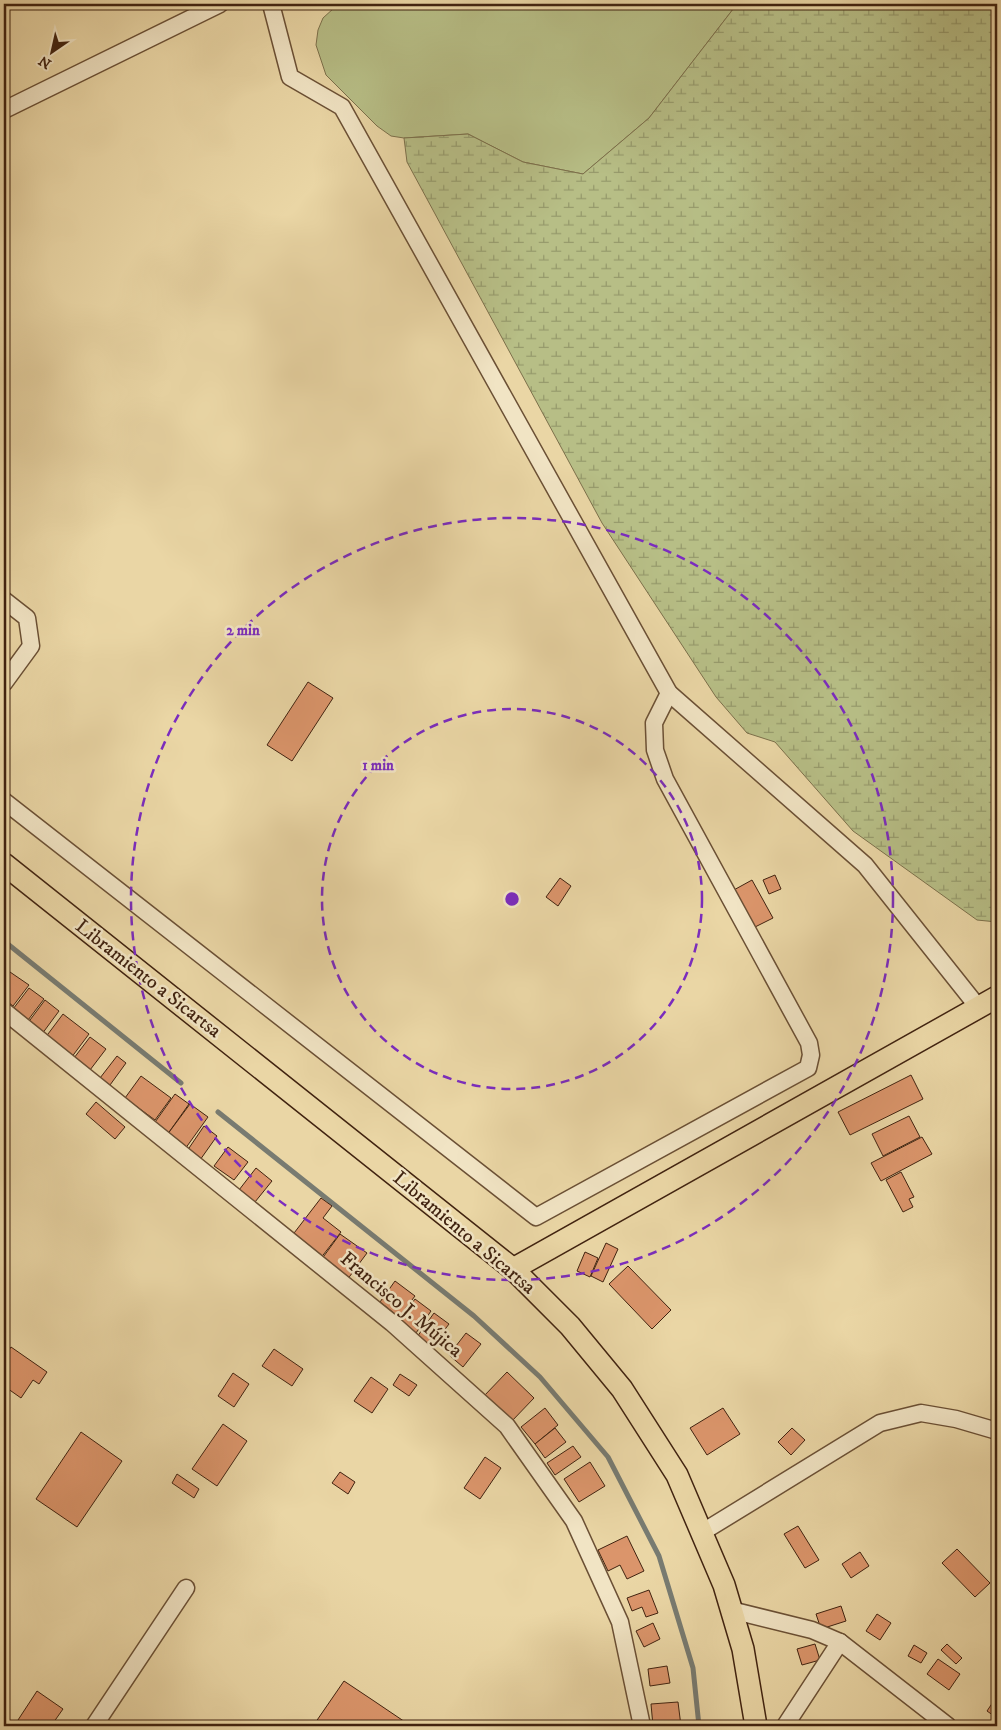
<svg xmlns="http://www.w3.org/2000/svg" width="1001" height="1730" viewBox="0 0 1001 1730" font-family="'IM FELL DW Pica',serif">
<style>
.grass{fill:#b7be86;stroke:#7c704b}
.wetland{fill:url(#wetland-marsh);stroke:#7c704b}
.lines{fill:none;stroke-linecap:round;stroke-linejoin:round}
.stream{stroke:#787b71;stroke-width:5}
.building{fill:#db956b;stroke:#412310}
.minor-casing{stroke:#6b5035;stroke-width:19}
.major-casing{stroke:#412310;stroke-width:24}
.minor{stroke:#f1e4c4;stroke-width:16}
.major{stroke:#ead6a5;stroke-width:21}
.ring{fill:none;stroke:#7b2cbf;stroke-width:2.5;stroke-dasharray:9 6}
.labels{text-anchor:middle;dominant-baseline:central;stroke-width:5;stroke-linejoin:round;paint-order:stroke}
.street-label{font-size:20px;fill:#412310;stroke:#f1e4c4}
.centre{fill:#7b2cbf;stroke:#f1e4c4;stroke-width:2.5}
.ring-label{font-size:15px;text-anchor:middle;font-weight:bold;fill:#7b2cbf;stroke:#f1e4c4;stroke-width:5;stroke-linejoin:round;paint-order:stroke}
</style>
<defs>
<pattern id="wetland-marsh" width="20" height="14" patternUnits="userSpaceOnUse" patternTransform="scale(1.25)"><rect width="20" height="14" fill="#b7be86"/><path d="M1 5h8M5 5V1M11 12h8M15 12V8" fill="none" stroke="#969a6c"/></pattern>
</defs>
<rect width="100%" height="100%" fill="#ead6a5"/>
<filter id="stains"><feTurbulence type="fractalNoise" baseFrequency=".004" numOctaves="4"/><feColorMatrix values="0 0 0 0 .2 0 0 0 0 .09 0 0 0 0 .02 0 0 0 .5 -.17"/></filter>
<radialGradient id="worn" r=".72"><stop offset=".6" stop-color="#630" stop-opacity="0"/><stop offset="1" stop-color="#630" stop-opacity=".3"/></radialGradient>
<path class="grass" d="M348 4H737L649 118 583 174 523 162 468 134 404 138 391 136 377 126 326 75 316 45 318 30 323 18 334 8Z"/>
<path class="wetland" d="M737 4H997V922L977 920 853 831 775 742 747 733 716 697 602 523 407 162 404 138 468 134 523 162 583 174 649 118Z"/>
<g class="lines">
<g class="stream">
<path d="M4 941 181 1083"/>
<path d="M218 1112 474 1316 540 1377 608 1457 659 1556 693 1668 699 1726"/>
</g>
</g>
<g class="building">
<path d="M308 682 333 698 292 761 267 745Z"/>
<path d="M775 875 781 889 769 894 763 880Z"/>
<path d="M560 878 571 886 558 906 546 897Z"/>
<path d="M752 880 773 918 753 928 732 891Z"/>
<path d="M10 972 29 985 13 1006 4 999V980Z"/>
<path d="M29 988 44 999 25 1024 10 1013Z"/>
<path d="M45 1000 59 1011 42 1034 27 1024Z"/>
<path d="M63 1014 89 1034 71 1058 45 1038Z"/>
<path d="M90 1037 106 1049 90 1070 74 1058Z"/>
<path d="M117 1056 126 1063 110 1085 100 1078Z"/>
<path d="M911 1075 923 1099 850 1135 838 1112Z"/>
<path d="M141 1076 171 1098 155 1120 125 1098Z"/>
<path d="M175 1094 189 1104 167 1135 153 1125Z"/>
<path d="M96 1102 125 1127 115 1139 86 1114Z"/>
<path d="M190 1104 208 1117 185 1149 167 1135Z"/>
<path d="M909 1116 920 1137 883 1156 872 1134Z"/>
<path d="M204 1126 217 1136 200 1160 187 1151Z"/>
<path d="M922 1137 932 1154 881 1181 871 1163Z"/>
<path d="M228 1147 248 1162 234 1180 214 1166Z"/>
<path d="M256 1168 272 1181 255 1202 239 1190Z"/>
<path d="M901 1172 914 1197 909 1199 913 1207 903 1212 886 1180Z"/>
<path d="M321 1198 332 1206 323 1218 341 1232 320 1259 291 1237Z"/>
<path d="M340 1234 367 1253 347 1280 321 1260Z"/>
<path d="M606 1243 618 1249 603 1282 591 1276Z"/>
<path d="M585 1252 598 1258 590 1277 577 1271Z"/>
<path d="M628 1266 671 1310 652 1329 609 1284Z"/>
<path d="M395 1281 415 1296 399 1317 380 1302Z"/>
<path d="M415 1299 431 1311 416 1333 399 1321Z"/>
<path d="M434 1313 449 1324 431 1348 417 1337Z"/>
<path d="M466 1333 481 1344 463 1367 449 1355Z"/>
<path d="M11 1347 47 1372 39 1384 33 1380 21 1398 4 1386V1357Z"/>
<path d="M274 1349 303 1369 292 1386 262 1366Z"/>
<path d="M507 1372 534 1398 511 1422 484 1396Z"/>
<path d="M233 1373 249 1384 234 1407 218 1396Z"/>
<path d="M400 1374 417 1385 409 1396 393 1385Z"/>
<path d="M371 1377 388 1389 372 1413 354 1401Z"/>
<path d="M545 1408 558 1425 535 1444 521 1427Z"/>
<path d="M723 1408 740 1434 707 1455 690 1428Z"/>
<path d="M223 1424 247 1441 217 1486 192 1469Z"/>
<path d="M555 1428 566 1442 545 1458 535 1444Z"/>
<path d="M792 1428 805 1440 791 1455 778 1442Z"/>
<path d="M81 1432 122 1461 77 1527 36 1499Z"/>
<path d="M573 1446 581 1457 555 1475 547 1463Z"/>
<path d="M485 1457 501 1468 480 1499 464 1488Z"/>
<path d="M590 1462 605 1486 579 1502 564 1479Z"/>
<path d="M340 1472 355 1482 348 1494 332 1483Z"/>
<path d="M177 1474 199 1489 194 1498 172 1483Z"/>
<path d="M798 1526 819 1560 805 1568 784 1534Z"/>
<path d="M627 1536 644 1571 627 1579 620 1565 608 1571 598 1550Z"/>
<path d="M957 1549 990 1583 975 1597 942 1563Z"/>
<path d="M860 1552 869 1566 851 1578 842 1564Z"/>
<path d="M649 1590 658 1613 646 1617 642 1607 632 1611 627 1598Z"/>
<path d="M841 1606 846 1621 821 1629 816 1614Z"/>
<path d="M877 1614 891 1623 880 1640 866 1631Z"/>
<path d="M653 1623 660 1639 644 1647 636 1631Z"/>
<path d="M815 1644 820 1660 802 1665 797 1649Z"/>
<path d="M947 1644 962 1658 956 1664 941 1650Z"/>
<path d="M914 1645 927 1653 921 1663 908 1656Z"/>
<path d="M938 1659 960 1674 949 1690 927 1674Z"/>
<path d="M667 1666 670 1683 650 1686 648 1669Z"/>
<path d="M344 1681 374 1701 411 1726H313Z"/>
<path d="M37 1691 63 1709 51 1726H28L18 1720Z"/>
<path d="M995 1699 997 1701V1718L987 1711Z"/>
<path d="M678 1702 681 1726H653L651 1704Z"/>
</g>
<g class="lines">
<g class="minor-casing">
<g id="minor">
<path d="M271 4 290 77 342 107 669 693 865 865 978 1007"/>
<path d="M4 110 220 4"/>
<path d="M4 600 27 618 31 646 4 683"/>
<path d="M4 801 536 1217 808 1068 811 1055 809 1043 665 779 655 750 654 723 669 693"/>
<path d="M4 1011 392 1323 507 1426 574 1521 620 1622 642 1726"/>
<path d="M701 1533 880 1423 921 1413 956 1419 997 1431"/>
<path d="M731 1610 812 1630 840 1642 948 1726"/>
<path d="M94 1726 186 1588"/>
<path d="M785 1726 840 1642"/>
</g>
</g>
<g class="major-casing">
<g id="major">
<path d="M4 864 513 1269 570 1326 622 1389 677 1475 724 1585 743 1649 756 1726"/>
<path d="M513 1269 997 997"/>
</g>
</g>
<use href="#minor" class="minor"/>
<use href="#major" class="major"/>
</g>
<g class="ring">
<circle cx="512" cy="899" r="190"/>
<circle cx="512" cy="899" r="381"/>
</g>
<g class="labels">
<g class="street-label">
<text transform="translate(148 979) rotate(38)">Libramiento a Sicartsa</text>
<text transform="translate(464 1233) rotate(40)">Libramiento a Sicartsa</text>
<text transform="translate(401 1305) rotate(40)">Francisco J. Mújica</text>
</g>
</g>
<circle cx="512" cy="899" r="8" class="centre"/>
<g class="ring-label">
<text x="243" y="635">2 min</text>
<text x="378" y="770">1 min</text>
</g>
<rect width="1001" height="1730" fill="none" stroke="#ead6a5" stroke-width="20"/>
<rect x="5" y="5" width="991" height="1720" fill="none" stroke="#412310" stroke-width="2.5"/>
<rect x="10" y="10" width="981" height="1710" fill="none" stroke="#412310"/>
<g transform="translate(52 52) rotate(214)" stroke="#f1e4c4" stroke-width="4" paint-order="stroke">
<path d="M0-4L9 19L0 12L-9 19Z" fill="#412310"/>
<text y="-8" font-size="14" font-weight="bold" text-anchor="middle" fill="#412310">N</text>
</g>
<rect width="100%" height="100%" filter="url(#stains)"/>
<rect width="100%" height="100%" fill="url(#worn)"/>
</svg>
